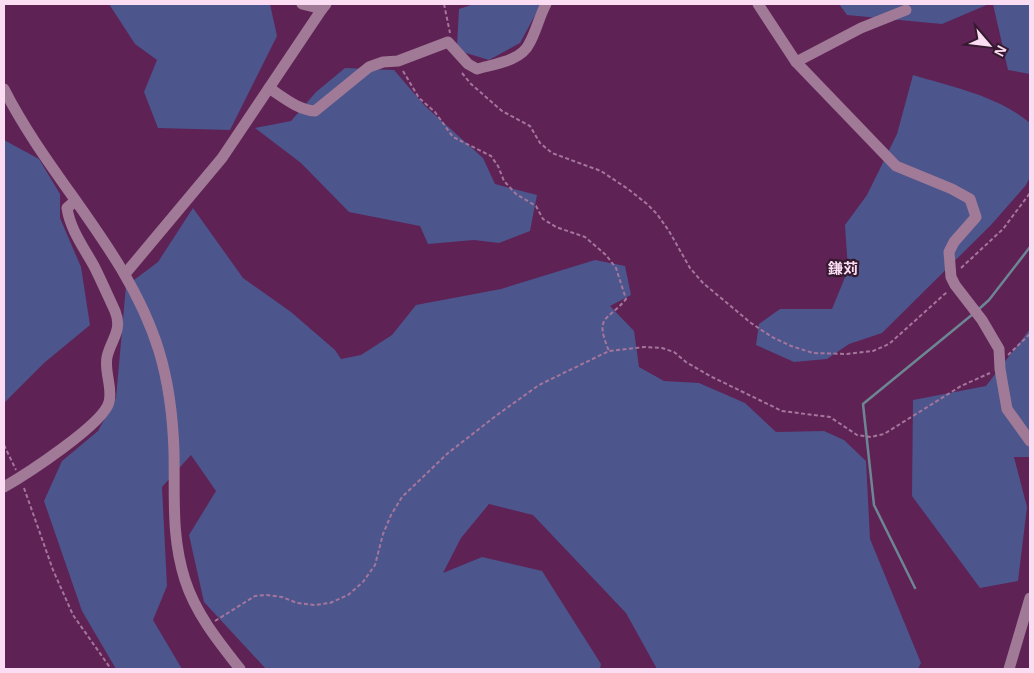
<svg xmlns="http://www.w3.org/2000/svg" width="1034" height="673" viewBox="0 0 1034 673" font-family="Helvetica,'Noto Sans JP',sans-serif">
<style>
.green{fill:#4c558c}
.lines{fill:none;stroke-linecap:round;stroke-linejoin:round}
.stream{stroke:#6d8694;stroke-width:2.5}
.path{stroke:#a5769c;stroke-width:2;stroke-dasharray:4 2.5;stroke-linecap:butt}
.minor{stroke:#a07a97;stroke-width:11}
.labels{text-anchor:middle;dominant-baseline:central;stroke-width:4.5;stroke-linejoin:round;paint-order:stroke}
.quarter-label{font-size:15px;font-weight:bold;fill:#fbddf3;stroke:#351a2f}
</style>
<rect width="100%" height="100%" fill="#5f2254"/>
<g class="green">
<path d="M109 4H270L277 36 230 130 158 128 144 92 157 60 135 44Z"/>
<path d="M474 4H541L520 43 489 60 466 53 457 46 459 9Z"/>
<path d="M839 4H989L942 24 847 15Z"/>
<path d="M993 4H1030V74L1008 70Z"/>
<path d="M345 68 394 70 425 106 483 158 495 184 537 195 530 231 499 243 474 240 428 244 420 226 349 212 301 163 255 128 291 121 316 92Z"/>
<path d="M913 75C953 87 998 96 1030 123V177L1026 185 991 225 882 333 849 344 827 359 794 362 756 345 759 324 780 309H832L848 270 845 225 867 195 897 134Z"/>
<path d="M4 140 39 159 60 194V218L81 267 90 325 44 363 4 403Z"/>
<path d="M193 208 243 278 291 312 335 350 341 359 361 355 392 335 416 305 501 289 595 260 625 266 631 295 610 306 634 331 639 367 664 381 699 383 745 403 776 432 824 431 844 440 866 461 870 539 921 663 918 669H657L626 613 533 515 489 504 461 538 443 573 482 557 542 571 601 664 600 669H266L204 602 189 535 216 491 191 455 162 487 167 586 153 620 182 669H116L82 611 44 501 62 461 98 431 116 398 126 286 158 262Z"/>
<path d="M1030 329V457H1014L1027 507 1018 581 980 588 912 496 913 400 986 386Z"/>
</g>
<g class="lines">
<g class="stream">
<path d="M979 309 989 300 1030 247"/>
<path d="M915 588 874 505 863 404 973 314"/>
</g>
<g class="path">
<path d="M444 4 450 33"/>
<path d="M403 71 419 98 435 112 453 137 491 156 498 166 504 181 516 194 536 206 543 219 556 227 585 237 606 255 616 268 626 299C607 322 594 315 609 351"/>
<path d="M462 73 471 84 502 111 530 126 540 143 552 153 601 171 628 189 647 204 657 214 669 231 690 268 703 283 751 323 772 337 791 346 813 353 847 354 873 351 889 344 947 292"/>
<path d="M961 268 1003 229 1030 193"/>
<path d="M1008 355 1030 334"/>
<path d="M4 445 16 470"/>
<path d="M24 488 53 570 73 615 111 669"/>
<path d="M215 621 255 596 267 595 282 597 297 603 314 605 330 603 348 595 363 582 375 565 383 534 391 515 402 497 448 453 497 415 539 385 609 351 645 347 662 348 674 352 686 362 710 376 782 411 830 417 857 435 871 437 884 434 961 386 990 373"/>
</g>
<g class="minor">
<path d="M302 4 322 9"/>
<path d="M758 4 796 62 896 166 952 189 970 199 976 217 954 242 949 252 951 277 955 285 982 320 999 349 1000 369 1007 409 1030 441"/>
<path d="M796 62 861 28 906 10"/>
<path d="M269 88C283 97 298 110 315 111L369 67 383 62 398 61 448 42 468 64 477 69C494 64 521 61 529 44 536 32 539 17 546 4"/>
<path d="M4 89C50 180 129 253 159 351 169 384 173 419 174 452 175 497 171 536 185 580 196 614 218 641 240 669"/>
<path d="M125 274 222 158 322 9 326 4"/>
<path d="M4 487C25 475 104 424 109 402 113 388 104 372 107 357 111 339 123 331 115 311 108 296 101 280 94 266 84 248 70 229 67 208L75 201"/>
<path d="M1009 669 1030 598"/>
</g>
</g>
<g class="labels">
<g class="quarter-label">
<text x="843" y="268">鎌苅</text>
</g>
</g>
<rect width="1034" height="673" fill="none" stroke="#fbddf3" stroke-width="10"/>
<g transform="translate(989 45) rotate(118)" stroke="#351a2f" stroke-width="4" paint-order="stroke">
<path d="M0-4L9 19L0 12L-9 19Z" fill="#fbddf3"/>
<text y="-8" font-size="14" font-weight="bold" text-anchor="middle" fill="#fbddf3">N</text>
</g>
</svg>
